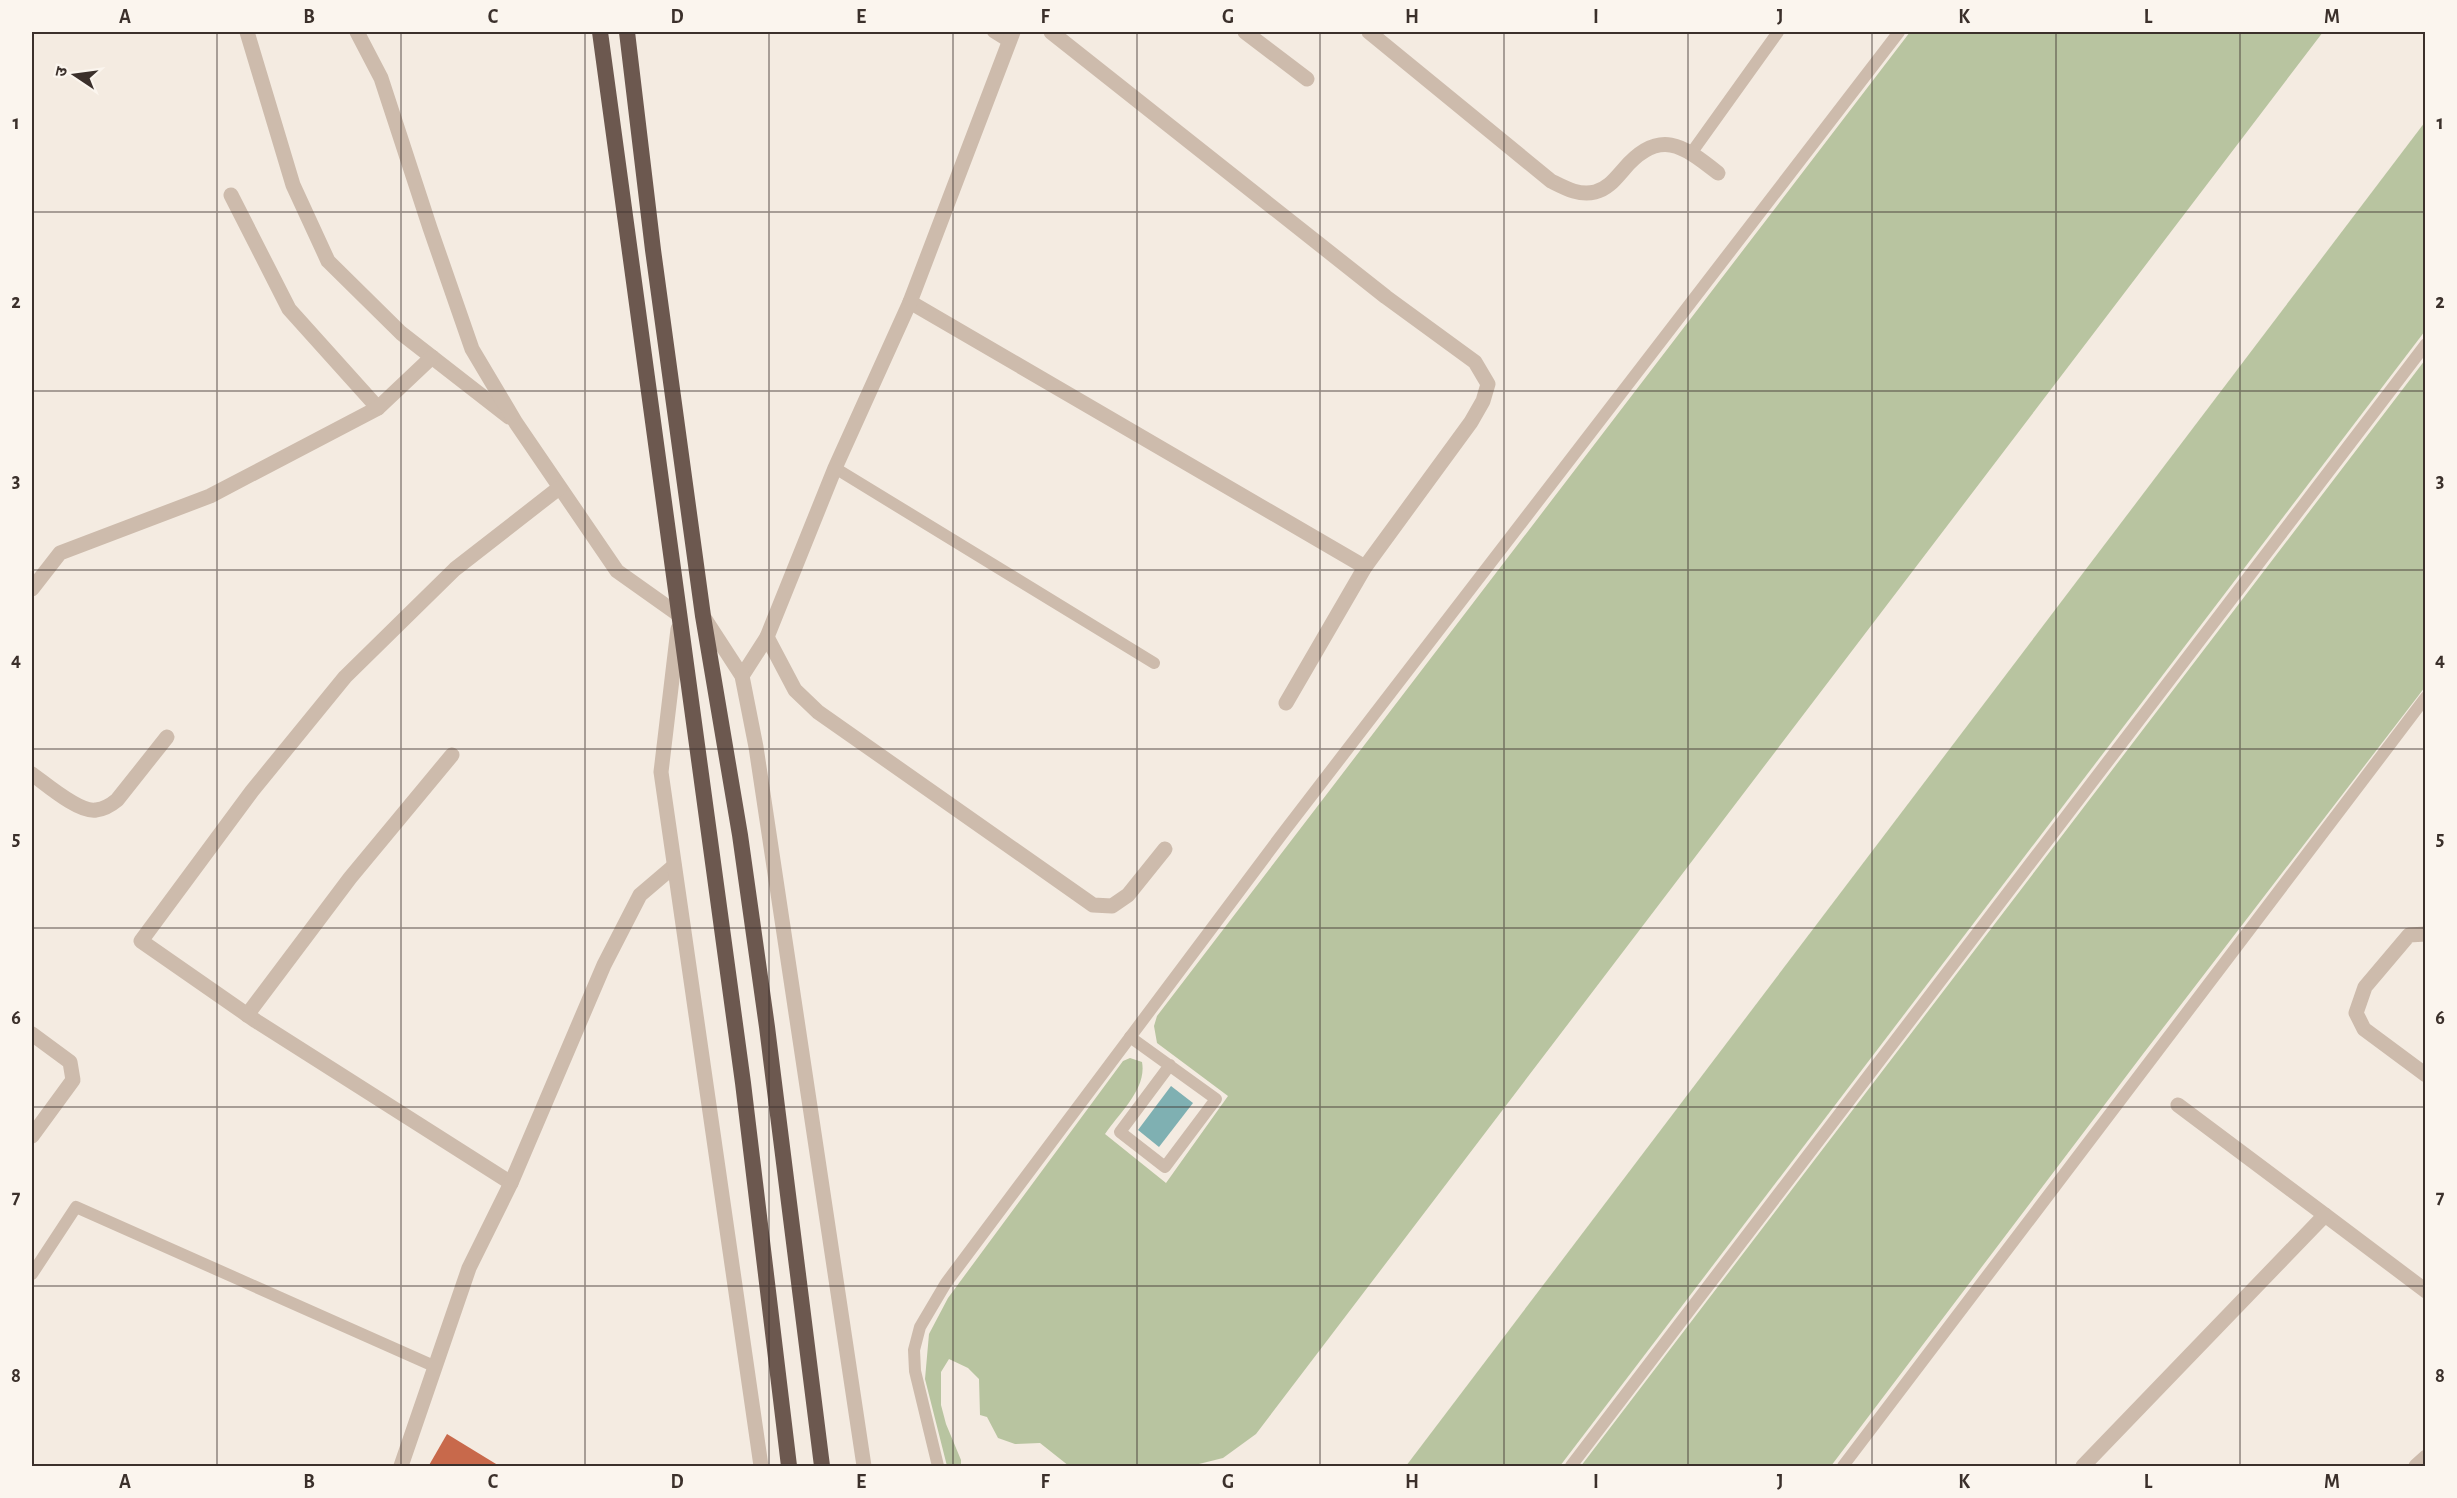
<svg xmlns="http://www.w3.org/2000/svg" width="2457" height="1498" viewBox="0 0 2457 1498" font-family="'Alegreya Sans','Noto Sans Devanagari',sans-serif">
<style>
.green{fill:#b8c4a0}
.water{fill:#7fb0b2}
.building{fill:#c8694b}
.lines{fill:none;stroke-linecap:round;stroke-linejoin:round}
.service{stroke:#cdbbac;stroke-width:12}
.minor{stroke:#cdbbac;stroke-width:15}
.tertiary{stroke:#cdbbac;stroke-width:15}
.trunk{stroke:#6c584f;stroke-width:16}
.grid{fill:none;stroke:#3b302b;stroke-width:1.5;stroke-opacity:0.55}
.neatline{fill:none;stroke:#3b302b;stroke-width:2}
.grid-label{font-size:20px;text-anchor:middle;font-weight:bold;fill:#3b302b}
</style>
<rect width="100%" height="100%" fill="#f4ebe1"/>
<g class="green">
<path d="M1910 32H2323L1256 1434 1223 1458 1191 1466H1069L1040 1443 1015 1444 998 1438 987 1417 980 1415 979 1379 968 1368 949 1359 941 1372V1405L946 1424 961 1460V1466H947L925 1379 929 1334 948 1298 1123 1061 1130 1058 1142 1062C1147 1089 1119 1113 1105 1134L1166 1183 1228 1096 1157 1043 1154 1026 1157 1016Z"/>
<path d="M2425 122V331L1560 1466H1406Z"/>
<path d="M2425 360V687L2143 1054 1831 1466H1581Z"/>
</g>
<path class="water" d="M1171 1086 1193 1103 1159 1147 1138 1130Z"/>
<path class="building" d="M447 1434 501 1467H428Z"/>
<g class="lines">
<g class="service">
<path d="M993 32 1009 42"/>
<path d="M1692 152 1778 32"/>
<path d="M835 468 1154 663"/>
<path d="M1130 1037 1216 1099 1165 1167 1120 1132 1170 1065"/>
<path d="M32 1274 76 1207 436 1367"/>
<path d="M938 1466 915 1371 914 1350 920 1327 946 1283 1286 829 1899 32"/>
<path d="M1571 1466 2426 344"/>
<path d="M1843 1466 2426 697"/>
</g>
<g class="minor">
<path d="M247 32 293 185 328 261 401 333 509 417"/>
<path d="M357 32 381 78 430 228 472 349 516 423 617 571 679 615"/>
<path d="M1051 32 1386 297 1475 362 1488 384 1483 401 1471 422 1365 567 1286 703"/>
<path d="M1245 32 1307 79"/>
<path d="M1369 32 1551 181C1565 188 1579 196 1595 192 1608 189 1616 178 1624 169 1659 128 1683 145 1718 173"/>
<path d="M231 195 289 309 378 408"/>
<path d="M910 302 1365 567"/>
<path d="M32 589 60 553 210 496 378 408 432 357"/>
<path d="M767 637 795 690 818 712 1093 905 1112 906 1128 895 1165 849"/>
<path d="M742 676 767 637 835 468 910 302 1013 32"/>
<path d="M32 774C46 784 79 813 96 810 105 809 111 805 117 800L167 737"/>
<path d="M2426 934 2409 935 2365 987 2356 1013 2364 1029 2426 1075"/>
<path d="M247 1015 350 878 452 755"/>
<path d="M32 1034 70 1062 73 1080 32 1136"/>
<path d="M2178 1105 2325 1215"/>
<path d="M511 1183 256 1021 141 941 252 791 345 677 455 569 559 488"/>
<path d="M401 1466 469 1268 511 1183 604 965 640 895 674 866"/>
<path d="M2083 1466 2325 1215 2426 1291"/>
<path d="M2416 1466 2426 1457"/>
</g>
<g class="tertiary">
<path d="M703 616 742 676 756 747 864 1466"/>
<path d="M678 629 661 772 761 1466"/>
</g>
<g class="trunk">
<path d="M600 32 743 1083 789 1466"/>
<path d="M627 32 653 250 703 616 740 835 767 1027 822 1466"/>
</g>
</g>
<path class="grid" d="M217 32V1466M401 32V1466M585 32V1466M769 32V1466M953 32V1466M1137 32V1466M1320 32V1466M1504 32V1466M1688 32V1466M1872 32V1466M2056 32V1466M2240 32V1466M32 212H2426M32 391H2426M32 570H2426M32 749H2426M32 928H2426M32 1107H2426M32 1286H2426"/>
<rect width="2457" height="1498" fill="none" stroke="#fbf5ee" stroke-width="66"/>
<g transform="translate(75 75) rotate(283)" stroke="#fbf5ee" stroke-width="4.5" paint-order="stroke">
<path d="M0-4.5L10 22L0 15L-10 22Z" fill="#3b302b"/>
<text y="-9" font-size="16" font-weight="bold" text-anchor="middle" fill="#3b302b">उ</text>
</g>
<rect x="33" y="33" width="2391" height="1432" class="neatline"/>
<g class="grid-label">
<text x="125" y="23">A</text>
<text x="309" y="23">B</text>
<text x="493" y="23">C</text>
<text x="677" y="23">D</text>
<text x="861" y="23">E</text>
<text x="1045" y="23">F</text>
<text x="1228" y="23">G</text>
<text x="1412" y="23">H</text>
<text x="1596" y="23">I</text>
<text x="1780" y="23">J</text>
<text x="1964" y="23">K</text>
<text x="2148" y="23">L</text>
<text x="2332" y="23">M</text>
<text x="16" y="129">1</text>
<text x="2440" y="129">1</text>
<text x="16" y="308">2</text>
<text x="2440" y="308">2</text>
<text x="16" y="487">3</text>
<text x="2440" y="487">3</text>
<text x="16" y="666">4</text>
<text x="2440" y="666">4</text>
<text x="16" y="845">5</text>
<text x="2440" y="845">5</text>
<text x="16" y="1024">6</text>
<text x="2440" y="1024">6</text>
<text x="16" y="1203">7</text>
<text x="2440" y="1203">7</text>
<text x="16" y="1382">8</text>
<text x="2440" y="1382">8</text>
<text x="125" y="1488">A</text>
<text x="309" y="1488">B</text>
<text x="493" y="1488">C</text>
<text x="677" y="1488">D</text>
<text x="861" y="1488">E</text>
<text x="1045" y="1488">F</text>
<text x="1228" y="1488">G</text>
<text x="1412" y="1488">H</text>
<text x="1596" y="1488">I</text>
<text x="1780" y="1488">J</text>
<text x="1964" y="1488">K</text>
<text x="2148" y="1488">L</text>
<text x="2332" y="1488">M</text>
</g>
</svg>
